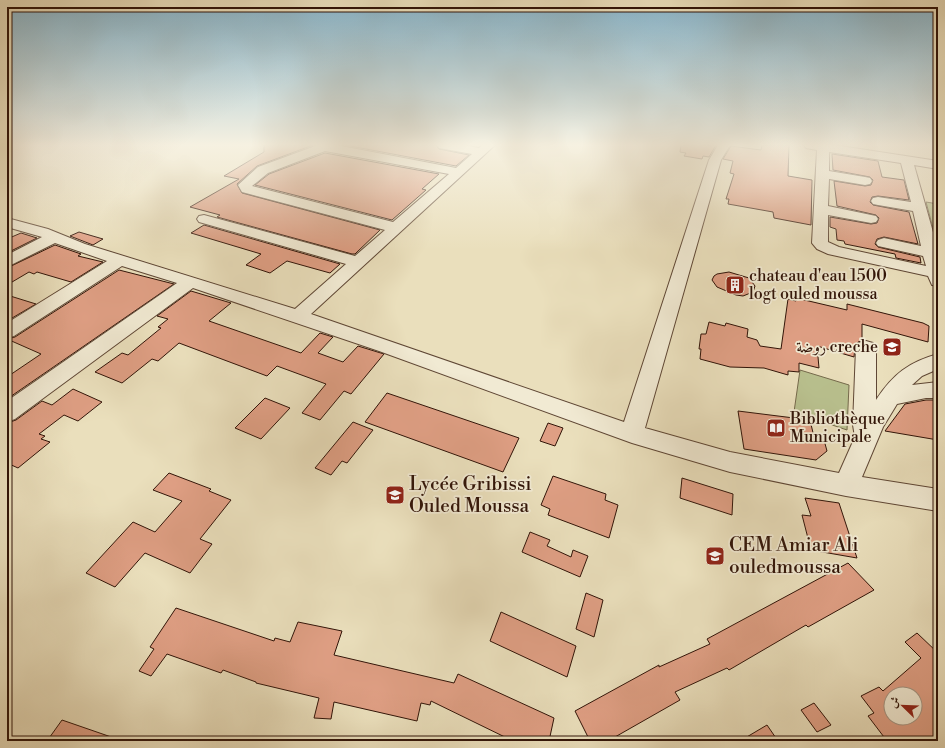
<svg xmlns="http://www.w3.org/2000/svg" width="945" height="748" viewBox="0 0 945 748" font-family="'Libre Bodoni',Amiri,serif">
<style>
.green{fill:#b9c18f;stroke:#756a4c}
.building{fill:#df9f84;stroke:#311408;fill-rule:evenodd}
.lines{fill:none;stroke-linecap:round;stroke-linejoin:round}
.minor-casing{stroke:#5f4735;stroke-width:2}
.minor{fill:#f1ead3;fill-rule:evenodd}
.labels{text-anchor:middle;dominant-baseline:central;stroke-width:3.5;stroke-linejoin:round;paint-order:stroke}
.poi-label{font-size:16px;fill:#311408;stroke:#f1ead3;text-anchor:start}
.near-poi-label{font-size:19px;fill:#311408;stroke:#f1ead3;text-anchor:start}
</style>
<rect width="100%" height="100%" fill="#eadfbc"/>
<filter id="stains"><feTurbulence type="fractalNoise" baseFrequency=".005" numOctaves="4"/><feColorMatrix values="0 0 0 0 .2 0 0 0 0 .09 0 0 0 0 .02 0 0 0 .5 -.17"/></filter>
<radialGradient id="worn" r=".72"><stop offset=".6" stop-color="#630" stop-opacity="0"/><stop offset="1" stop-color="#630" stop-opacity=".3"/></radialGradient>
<g class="green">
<path d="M926 202 938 204V247Z"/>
<path d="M800 370 849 385 847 430 794 412Z"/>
</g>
<g class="building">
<path d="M264 145H313L257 166 237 184 242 193 380 230 355 254H352L217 217 220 215 190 207 239 179 224 176 264 152Z"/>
<path d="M345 145H436L439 149 469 155 456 166Z"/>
<path d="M681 145H716L709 157 703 156 702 159 684 156 686 153 680 152Z"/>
<path d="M762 145H789L788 176 812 180 811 225 774 218 773 212 728 204 729 199H726L734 174 730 173 733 161 723 159 731 146 761 150Z"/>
<path d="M325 153 439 174 422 189 426 190 392 220 255 185 269 174Z"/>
<path d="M832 154 878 161 882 177 904 180 909 200 878 196 872 197 870 202 873 205 909 212 918 244 884 237 877 239 875 244 878 247 920 257 921 263 896 258 895 254 845 244 844 241 837 240 836 229 830 227V217L871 224 877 223 879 218 876 215 837 206 834 181 865 186 871 185 873 180 870 177 833 170Z"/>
<path d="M204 225 340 264 330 273 287 261 270 273 246 265 261 254 191 233Z"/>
<path d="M79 232 103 239 93 245 70 236Z"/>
<path d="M21 233 37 238 7 253V239Z"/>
<path d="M55 245 81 254 78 256 103 262 71 282 37 272 34 274 29 272 7 285V268Z"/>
<path d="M119 270 174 284 7 399V377L41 354 7 339 15 337Z"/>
<path d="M729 272 749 278 755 286 753 292 743 296 736 295 717 287 712 280 714 276 717 274Z"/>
<path d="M191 291 231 303 209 321 301 353 320 333 333 337 318 353 343 362 358 346 384 354 351 394 344 391 320 420 302 413 326 384 277 366 267 376 179 343 158 361 152 359 122 383 95 372 122 353 128 355 161 328 158 327 168 319 157 316Z"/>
<path d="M7 295 36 304 7 321Z"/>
<path d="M796 298 847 310V304L923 323 929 326 928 342 862 324V341L858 342 855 347 854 357 817 346 819 368 799 363V372L788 371V375L764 368 730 367 700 359 701 349H699L701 334H706L709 322 725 326 726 323 748 329 747 337 757 340 760 346 781 349 788 299 796 301Z"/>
<path d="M73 389 102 402 78 421 64 415 39 434 45 436 41 439 50 442 18 468 7 463V423L16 420 42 401 52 405Z"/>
<path d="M387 393 519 438 503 472 365 422Z"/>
<path d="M265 398 290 408 261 439 235 428Z"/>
<path d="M926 400H938V440L885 431 905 404Z"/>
<path d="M738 411 810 420 814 437 824 440 827 451 816 460 744 449Z"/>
<path d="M353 422 373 430 347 463 342 461 331 475 315 468Z"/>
<path d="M548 423 563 428 555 446 540 441Z"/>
<path d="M169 473 211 489 209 491 231 500 200 539 212 544 190 573 145 553 115 587 86 573 133 522 155 532 182 501 153 490Z"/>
<path d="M553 476 606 494 605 500 618 505 609 538 548 515 550 509 541 505Z"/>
<path d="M682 478 733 494 732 515 680 498Z"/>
<path d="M805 498 839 503 857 558 811 550 802 515 811 516Z"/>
<path d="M530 532 550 540 547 546 571 557 573 550 588 556 580 577 522 552Z"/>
<path d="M848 563 874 590 808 627 806 625 729 670 727 668 675 692 680 700 608 741H590L575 711 659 665V667L710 644 707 639Z"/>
<path d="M586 593 603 600 594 637 576 629Z"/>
<path d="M176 608 274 641 275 638 290 642 298 622 342 631 334 655 454 683 458 674 554 718 549 741H513L431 701 430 705 421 703 417 721 334 702 331 719 314 718 319 698 256 683V682L223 670 221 673 167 654 151 676 139 671 154 649 150 647Z"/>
<path d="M501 612 576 646 567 677 490 641Z"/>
<path d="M917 633 938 653V741H887L868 716 874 713 861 696 879 687 883 691 921 658 905 642ZM891 694H915V718H891Z"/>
<path d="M814 703 831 725 817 732 801 710Z"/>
<path d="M62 720 117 739V741H47Z"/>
<path d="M767 725 778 741H740Z"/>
</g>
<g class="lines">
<g class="minor-casing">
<g id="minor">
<path d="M318 145H336L456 168 472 154 439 148 437 145H463L479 148 482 145H495L311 314 624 422 709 160 718 145H730L721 160 645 428 730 452 839 473 855 437 853 425 856 348 859 343 866 341 873 343 876 348V400C893 374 909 362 938 354V369L922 376 912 385 938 382V398H926L897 404 883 427 862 477 938 489V511L846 496 730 472 632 443 379 351 193 288 15 419 7 422V401L177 283 122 266 14 336 7 338V323L107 261 55 243 7 267V255L42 237 7 227V218L48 229 85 244 295 309 346 264 199 222 197 219 199 216 204 215 355 256 385 230 242 192 238 185 258 167ZM325 151 449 174 393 222 252 186 268 173Z"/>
<path d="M804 145H834L938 161V169L914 165 938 250V286L932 285 928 276 828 254 817 249 812 243 817 150 806 148ZM829 152 901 163 911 202 878 197 873 198 871 201 873 204 878 205 913 211 921 246 884 238 878 240 876 243 878 246 923 256 926 266 839 247 828 242V215L871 223 876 222 878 219 876 216 828 206 829 179 865 185 870 184 872 181 870 178 865 177 829 171Z"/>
</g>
</g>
<use href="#minor" class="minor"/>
</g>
<linearGradient id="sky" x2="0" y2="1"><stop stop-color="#88b8d0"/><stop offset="0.58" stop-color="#f6f1e1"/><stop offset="1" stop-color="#f6f1e1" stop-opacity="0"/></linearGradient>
<rect width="945" height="250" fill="url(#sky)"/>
<defs>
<g id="building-square" transform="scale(1)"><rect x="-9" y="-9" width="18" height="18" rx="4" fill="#8f2418" stroke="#f1ead3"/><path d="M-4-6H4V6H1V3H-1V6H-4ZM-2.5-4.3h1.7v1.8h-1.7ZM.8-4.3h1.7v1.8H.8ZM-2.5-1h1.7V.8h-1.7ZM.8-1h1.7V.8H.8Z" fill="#fff"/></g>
<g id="school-square" transform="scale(1)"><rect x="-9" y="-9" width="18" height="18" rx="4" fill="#8f2418" stroke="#f1ead3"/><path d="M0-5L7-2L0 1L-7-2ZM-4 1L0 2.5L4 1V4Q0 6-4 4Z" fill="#fff"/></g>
<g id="library-square" transform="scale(1)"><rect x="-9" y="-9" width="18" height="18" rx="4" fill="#8f2418" stroke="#f1ead3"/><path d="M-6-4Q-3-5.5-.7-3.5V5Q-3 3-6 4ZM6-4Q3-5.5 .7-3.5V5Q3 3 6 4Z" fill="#fff"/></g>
</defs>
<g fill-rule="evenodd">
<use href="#building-square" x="735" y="285"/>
<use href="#school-square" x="892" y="347"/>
<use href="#library-square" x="776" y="428"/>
<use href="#school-square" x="395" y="495"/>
<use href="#school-square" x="715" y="556"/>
</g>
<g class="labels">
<g class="poi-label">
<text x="749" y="276">chateau d'eau 1500<tspan x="749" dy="18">logt ouled moussa</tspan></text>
<text x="878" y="347" text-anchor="end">روضة creche</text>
<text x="790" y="419">Bibliothèque<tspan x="790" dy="18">Municipale</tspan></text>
</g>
<g class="near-poi-label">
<text x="409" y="484">Lycée Gribissi<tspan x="409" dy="22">Ouled Moussa</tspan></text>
<text x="729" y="545">CEM Amiar Ali<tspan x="729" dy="22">ouledmoussa</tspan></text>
</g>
</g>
<rect width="945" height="748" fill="none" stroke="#eadfbc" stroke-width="24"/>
<rect x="8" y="8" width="929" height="732" fill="none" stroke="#311408" stroke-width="2"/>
<rect x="12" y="12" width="921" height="724" fill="none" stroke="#311408"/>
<g transform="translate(903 706) rotate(293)"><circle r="19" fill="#f1ead3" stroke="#a49482"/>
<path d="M0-3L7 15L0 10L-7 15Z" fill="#8f2418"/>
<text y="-6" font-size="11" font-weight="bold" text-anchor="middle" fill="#311408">ش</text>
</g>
<rect width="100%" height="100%" filter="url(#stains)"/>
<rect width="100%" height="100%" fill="url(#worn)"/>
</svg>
